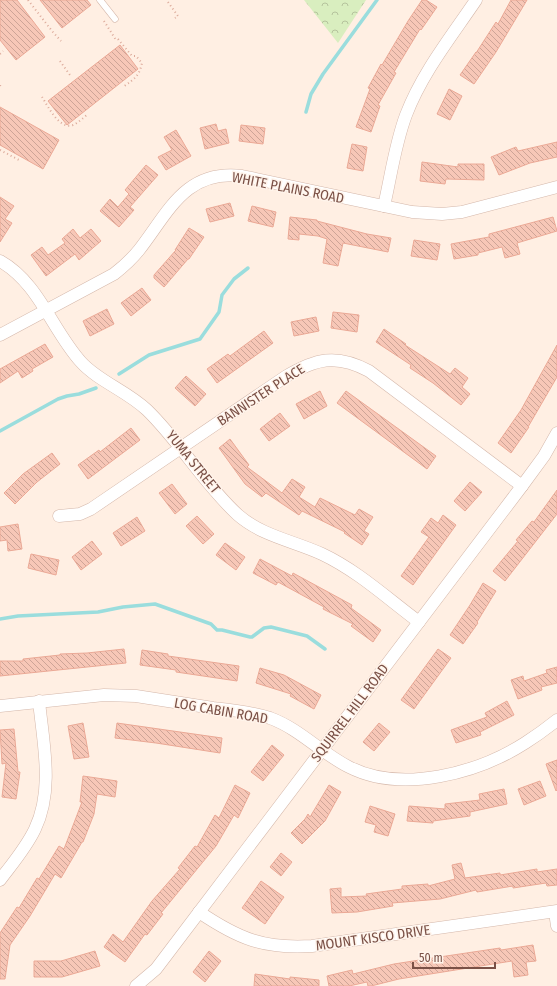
<svg xmlns="http://www.w3.org/2000/svg" width="557" height="986" viewBox="0 0 557 986" font-family="'Fira Sans Condensed',sans-serif">
<style>
.forest{fill:url(#forest-crowns)}
.lines{fill:none;stroke-linecap:round;stroke-linejoin:round}
.stream{stroke:#9adddd;stroke-width:3.5}
.building{fill:url(#building-back-hatch);stroke:#eba996}
.service-casing{stroke:#d4b7aa;stroke-width:7}
.minor-casing{stroke:#d4b7aa;stroke-width:13}
.path{stroke:#dcaa9a;stroke-width:2;stroke-dasharray:1 3;stroke-linecap:butt}
.service{stroke:#fff;stroke-width:6}
.minor{stroke:#fff;stroke-width:12}
.labels{text-anchor:middle;dominant-baseline:central;stroke-width:3;stroke-linejoin:round;paint-order:stroke}
.street-label{font-size:14px;fill:#7a5046;stroke:#fff4eb}
</style>
<defs>
<pattern id="forest-crowns" width="20" height="18" patternUnits="userSpaceOnUse"><rect width="20" height="18" fill="#d9eebf"/><path d="M2 6a3 3 0 1 1 6 0M12 15a3 3 0 1 1 6 0" fill="none" stroke="#b5c39d"/></pattern>
<pattern id="building-back-hatch" width="6" height="6" patternUnits="userSpaceOnUse"><rect width="6" height="6" fill="#f7c7b7"/><path d="M-1 5l2 2M0 0l6 6M5-1l2 2" fill="none" stroke="#cda497"/></pattern>
</defs>
<rect width="100%" height="100%" fill="#ffefe3"/>
<path class="forest" d="M304 0H366L338 43Z"/>
<g class="lines">
<g class="stream">
<path d="M306 112 311 94 323 74 377 0"/>
<path d="M119 374 149 355 200 339 219 312 222 295 234 279 248 268"/>
<path d="M0 431 58 399 67 396 79 394 96 388"/>
<path d="M0 619 18 616 98 612 123 607 155 604 211 624 217 630H222L250 637H252L264 628 271 627 307 636 325 649"/>
</g>
</g>
<g class="building">
<path d="M0 0H17L45 37 16 60 0 40Z"/>
<path d="M40 0H87L91 5 62 28Z"/>
<path d="M422 0H426L437 7 421 30 420 29 394 72 396 73 378 105 380 106 371 132 356 127 370 89 368 88 381 64 382 65 408 21Z"/>
<path d="M511 0H527L496 52 474 84 460 75 476 52V53L496 22 498 24Z"/>
<path d="M120 45 138 69 67 125 48 101Z"/>
<path d="M449 89 462 96 450 120 437 114Z"/>
<path d="M0 107 59 140 43 169 0 145Z"/>
<path d="M216 124 218 131 226 129 229 143 205 149 200 128Z"/>
<path d="M241 125 265 128 263 144 239 141Z"/>
<path d="M176 130 191 156 166 170 158 157 172 150 164 137Z"/>
<path d="M557 142V157L530 163 499 175 491 157 516 147 518 151Z"/>
<path d="M352 144 367 147 363 171 347 168Z"/>
<path d="M422 162 458 167V164H484V180L446 179 445 184 420 181Z"/>
<path d="M146 165 158 175 130 207 134 210 119 227 100 211 110 199 118 207 129 194 125 190Z"/>
<path d="M0 197 14 206 5 219 12 223 0 242Z"/>
<path d="M230 203 234 216 210 222 206 209Z"/>
<path d="M252 206 276 212 273 227 248 221Z"/>
<path d="M290 217 317 220V221L367 234 391 238 388 252 343 243 338 266 323 263 327 239 318 236 299 234V240L288 239Z"/>
<path d="M553 217 557 231 517 243 520 254 505 258 502 247 478 253V255L454 259 451 244 489 237V234Z"/>
<path d="M189 228 204 237 189 259H188L164 287 154 278V275L176 250H175Z"/>
<path d="M73 229 80 238 91 229 101 241 79 260 75 254 46 276 31 255 42 247 48 255 65 243 62 239Z"/>
<path d="M414 240 440 244 437 260 411 256Z"/>
<path d="M142 288 151 300 131 316 121 303Z"/>
<path d="M107 309 114 324 90 336 83 321Z"/>
<path d="M333 312 359 315 357 332 331 328Z"/>
<path d="M316 317 319 331 294 336 291 322Z"/>
<path d="M384 329 406 344 405 345 450 374 455 368 468 378 462 387 470 394 461 405 433 383 410 368 411 365 376 342Z"/>
<path d="M264 331 273 343 217 383 207 369 228 354 230 356Z"/>
<path d="M45 344 53 357 32 369 33 371 22 378 18 371 0 383V369Z"/>
<path d="M557 345V377L528 427H529L511 453 498 443 521 410Z"/>
<path d="M186 376 206 394 195 406 175 388Z"/>
<path d="M320 391 327 406 304 419 296 404Z"/>
<path d="M346 391 436 456 427 469 337 403Z"/>
<path d="M280 413 290 426 269 441 260 429Z"/>
<path d="M131 428 140 440 88 479 78 465 99 450 100 452Z"/>
<path d="M230 439 249 465 247 467 282 493 292 479 305 487 299 497 315 507 320 498 355 515 359 509 373 517 364 531 369 534 362 545 344 533 345 532 302 511 299 515 266 493 262 497 245 484 219 448Z"/>
<path d="M52 453 60 464 37 482 15 504 4 493 23 474Z"/>
<path d="M470 482 482 492 465 511 454 501Z"/>
<path d="M172 484 187 504 175 514 159 493Z"/>
<path d="M557 490V514L505 581 493 571 518 541 516 540 532 521 534 522Z"/>
<path d="M443 515 456 525 413 585 401 576 429 537 421 532 431 518 438 523Z"/>
<path d="M197 516 214 534 203 544 186 526Z"/>
<path d="M137 517 145 531 121 546 113 533Z"/>
<path d="M18 524 22 549 8 551 7 540 0 541V527Z"/>
<path d="M92 541 102 554 81 570 72 557Z"/>
<path d="M225 543 245 557 236 570 216 555Z"/>
<path d="M31 554 59 560 56 575 28 568Z"/>
<path d="M260 559 292 576 293 573 352 605 351 608 381 630 373 642 351 626 353 624 323 609 324 607 278 582 276 585 253 573Z"/>
<path d="M483 583 496 591 477 622 478 623 463 644 450 635 470 605Z"/>
<path d="M124 649 126 663 0 676V661H23V659L60 655V654L87 653Z"/>
<path d="M438 649 451 658 414 709 401 700Z"/>
<path d="M142 650 168 654V656L239 666 237 681 176 672V670L140 665Z"/>
<path d="M557 667V683L541 687 542 690 518 699 511 680 523 676 524 681 547 673 546 670Z"/>
<path d="M260 668 284 675 321 695 314 709 290 696 291 694 256 683Z"/>
<path d="M507 701 514 715 480 732 481 735 456 743 451 730 487 717 485 713Z"/>
<path d="M83 723 89 757 74 759 68 726Z"/>
<path d="M117 723 222 738 220 753 156 743 115 738Z"/>
<path d="M379 723 390 732 374 751 363 742Z"/>
<path d="M14 729 18 772H20L16 799 2 797 6 763 2 764 0 730Z"/>
<path d="M272 745 284 755 263 781 251 772Z"/>
<path d="M557 760V790L556 791 546 764Z"/>
<path d="M83 776 117 781 115 797 97 794 94 814 83 842H82L61 878 55 874 30 916 10 945 5 979H0V933L17 907 19 908 37 878 39 879 59 846 64 849 82 802H80Z"/>
<path d="M540 781 546 796 524 805 518 789Z"/>
<path d="M235 785 250 793 238 818 234 815 216 846 161 913 163 914 147 935 145 934 125 962 104 947 113 934 123 942 152 901 180 869 178 868 195 846 197 847 215 815 219 818Z"/>
<path d="M329 785 341 792 325 821 302 844 291 833 305 819 308 814 310 817Z"/>
<path d="M504 789 507 804 470 812V816L433 821V823L407 821 409 806 445 809V804L480 800 479 794Z"/>
<path d="M370 806 395 814 388 836 374 832 376 825 365 822Z"/>
<path d="M281 853 292 862 281 876 270 867Z"/>
<path d="M461 863 465 878 500 873V875L537 869V872L557 869V885L547 886 546 883 513 888V886L477 892 476 890 440 899 392 903 393 906 357 912 332 913 330 889 341 888V897L367 896 366 894 402 889V886L428 884V886L455 879 452 865Z"/>
<path d="M261 881 284 897 265 924 242 908Z"/>
<path d="M533 945 536 961 526 962 528 975 514 977 512 961 399 979 371 986H368L367 982 349 986H329L327 976 352 970 353 974 394 964 426 959 500 948 501 950Z"/>
<path d="M95 951 100 966 62 977H34V961H61Z"/>
<path d="M209 951 221 961 205 982 193 972Z"/>
<path d="M255 974 290 979V977L319 980V986H254Z"/>
</g>
<g class="lines">
<g class="service-casing">
<path id="service" d="M100 0 115 19"/>
</g>
<g class="minor-casing">
<g id="minor">
<path d="M384 206C391 176 395 144 406 115 422 73 451 37 476 0"/>
<path d="M0 261C39 283 52 330 81 362 98 381 127 391 147 410 180 442 204 484 238 515 262 536 294 541 322 554 358 571 388 599 419 622"/>
<path d="M0 335 114 274C123 267 131 260 139 250 168 213 185 169 242 176L412 212 442 214 462 212 557 187"/>
<path d="M59 516 80 514 91 509 285 377C315 359 336 353 369 371L522 486"/>
<path d="M0 706 104 695 136 696C161 700 187 704 213 708 232 710 252 712 270 718 300 729 321 753 349 767 402 794 478 773 525 743 536 736 547 728 557 720"/>
<path d="M0 880C12 864 26 848 35 829 54 789 43 743 39 701"/>
<path d="M199 912C239 939 264 949 312 946L557 911"/>
<path d="M555 912 557 926"/>
<path d="M136 986 156 969 522 486 544 456 557 433"/>
</g>
</g>
<g class="path">
<path d="M28 0 52 31 61 41"/>
<path d="M168 2 178 16 175 18"/>
<path d="M104 21 116 40"/>
<path d="M118 39 132 56H136L142 63C139 77 134 79 123 87"/>
<path d="M0 54 3 51"/>
<path d="M60 61 70 75"/>
<path d="M0 86 1 83"/>
<path d="M42 97C48 106 59 130 73 125 78 123 83 118 88 114"/>
<path d="M0 150 21 161"/>
</g>
<use href="#service" class="service"/>
<use href="#minor" class="minor"/>
</g>
<g class="labels">
<g class="street-label">
<text transform="translate(288 188) rotate(11)">WHITE PLAINS ROAD</text>
<text transform="translate(261 395) rotate(-33)">BANNISTER PLACE</text>
<text transform="translate(193 462) rotate(51)">YUMA STREET</text>
<text transform="translate(221 711) rotate(10)">LOG CABIN ROAD</text>
<text transform="translate(350 713) rotate(-53)">SQUIRREL HILL ROAD</text>
<text transform="translate(373 938) rotate(-8)">MOUNT KISCO DRIVE</text>
</g>
</g>
<path d="M413 962v6h82v-6" fill="none" stroke="#7a5046" stroke-width="2"/>
<text x="419" y="962" font-size="12" fill="#7a5046" stroke="#fff4eb" stroke-width="3" paint-order="stroke">50 m</text>
</svg>
